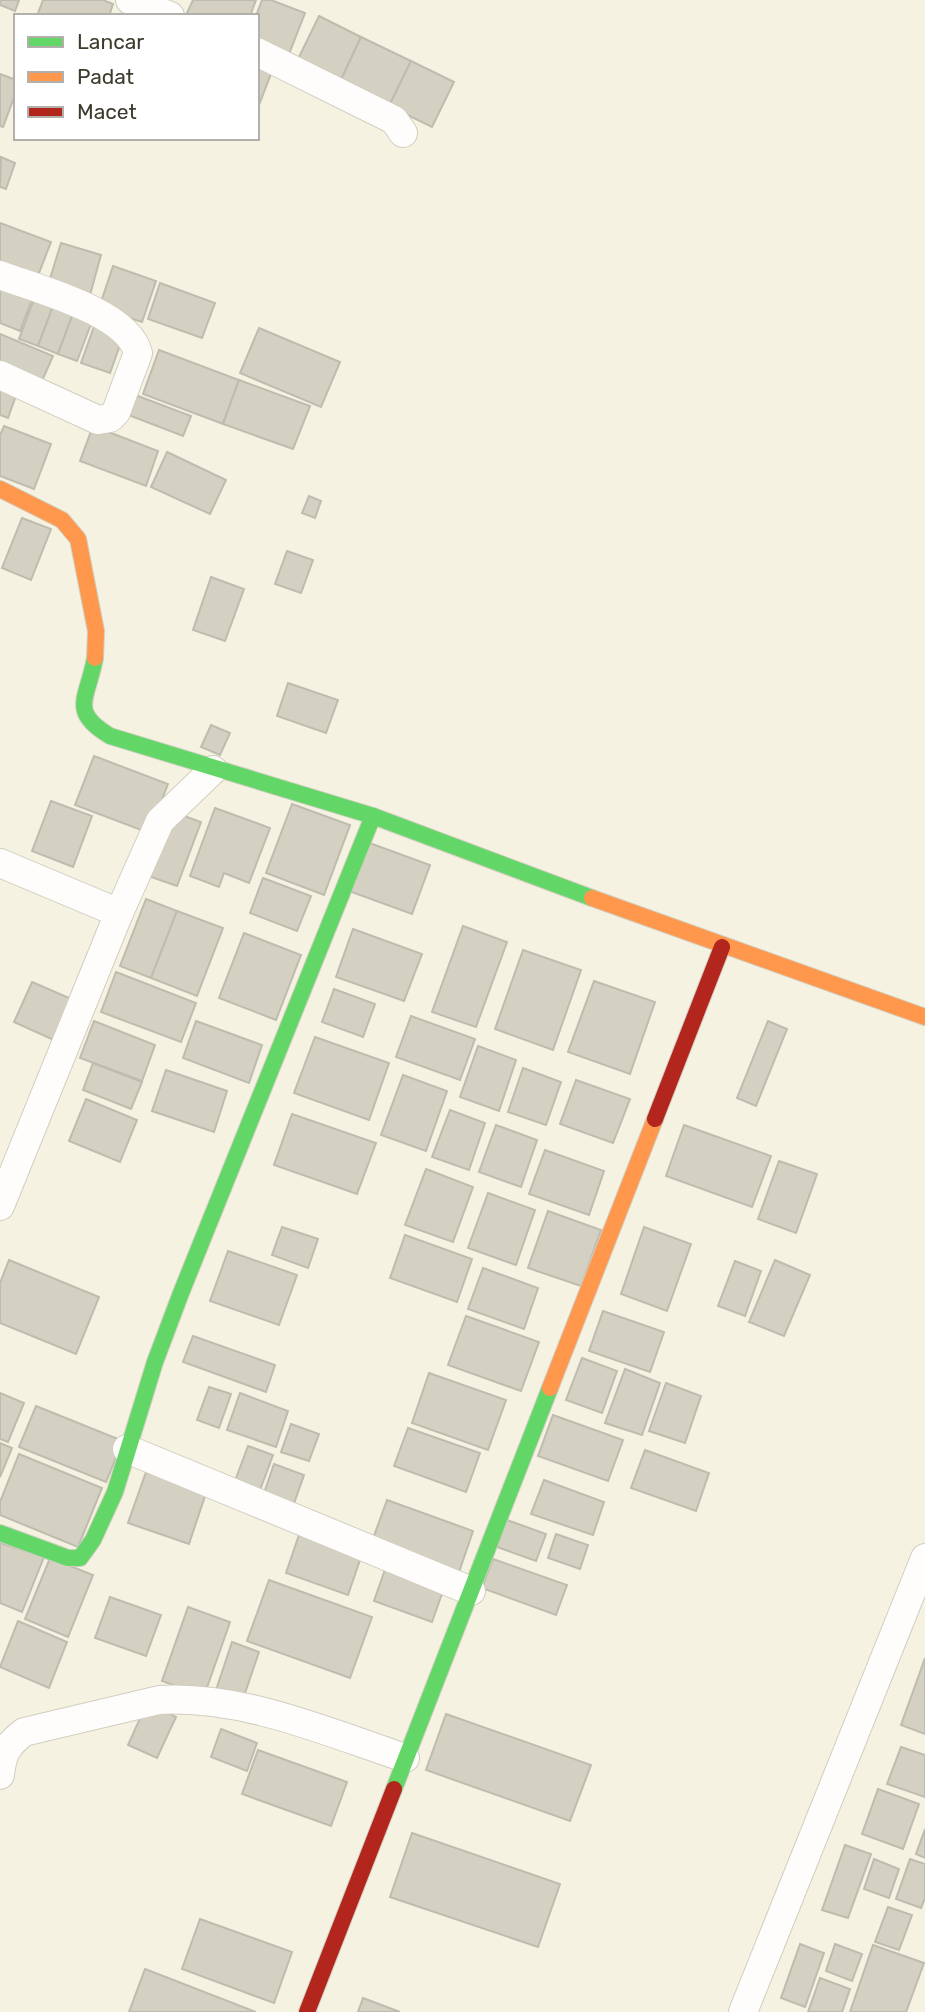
<svg xmlns="http://www.w3.org/2000/svg" width="925" height="2012" viewBox="0 0 925 2012" font-family="Rubik,sans-serif">
<style>
.building{fill:#d4d1c3;stroke:#bebcae;stroke-width:2}
.lines{fill:none;stroke-linecap:round;stroke-linejoin:round}
.street-casing{stroke:#d1cec0;stroke-width:30}
.fast-casing{stroke:#d1cec0;stroke-width:18}
.slow-casing{stroke:#d1cec0;stroke-width:18}
.jam-casing{stroke:#d1cec0;stroke-width:18}
.street{stroke:#fefdfb;stroke-width:28}
.fast{stroke:#63d668;stroke-width:16}
.slow{stroke:#ff974d;stroke-width:16}
.jam{stroke:#b3261e;stroke-width:16}
</style>
<rect width="100%" height="100%" fill="#f6f2e2"/>
<g class="building">
<path d="M0 0H19L15 11 0 5Z"/>
<path d="M43 0H103L113 4 109 16H37Z"/>
<path d="M193 0H256L250 16H194L187 13Z"/>
<path d="M262 0H271L305 13 289 54 257 41 256 16Z"/>
<path d="M319 16 361 37 340 82 297 61Z"/>
<path d="M361 37 411 61 389 106 340 82Z"/>
<path d="M257 60 274 66 259 105H257Z"/>
<path d="M411 61 454 82 432 127 389 106Z"/>
<path d="M0 74 16 80V92L3 127 0 126Z"/>
<path d="M1 157 15 163 6 189 0 187Z"/>
<path d="M0 223 51 242 34 286 0 273Z"/>
<path d="M61 243 101 255 90 295 49 282Z"/>
<path d="M113 266 156 281 142 322 99 308Z"/>
<path d="M0 280 34 294 20 331 0 323Z"/>
<path d="M160 283 215 303 202 338 148 319Z"/>
<path d="M36 294 55 301 38 346 19 339Z"/>
<path d="M55 301 75 308 58 354 38 346Z"/>
<path d="M75 308 94 316 77 361 58 354Z"/>
<path d="M96 321 125 331 110 373 81 363Z"/>
<path d="M259 328 340 362 321 407 240 373Z"/>
<path d="M0 334 53 356 38 390 0 373Z"/>
<path d="M159 350 239 380 223 424 143 394Z"/>
<path d="M0 377 20 384 8 418 0 415Z"/>
<path d="M239 380 310 406 293 449 223 424Z"/>
<path d="M130 393 191 416 183 436 123 413Z"/>
<path d="M4 426 51 444 34 489 0 476V435Z"/>
<path d="M93 426 158 451 146 486 80 461Z"/>
<path d="M167 452 226 480 210 514 151 487Z"/>
<path d="M309 496 321 501 315 518 302 513Z"/>
<path d="M22 518 51 529 31 580 2 568Z"/>
<path d="M287 551 313 560 301 593 275 584Z"/>
<path d="M211 577 244 589 225 641 193 630Z"/>
<path d="M288 683 338 700 326 733 277 716Z"/>
<path d="M211 725 230 733 220 755 201 747Z"/>
<path d="M94 756 168 784 149 833 75 805Z"/>
<path d="M51 801 92 816 73 867 32 851Z"/>
<path d="M292 804 350 825 324 895 266 873Z"/>
<path d="M215 808 270 828 249 883 224 873 219 887 190 876Z"/>
<path d="M173 812 201 822 177 886 148 876Z"/>
<path d="M364 841 430 865 412 914 346 890Z"/>
<path d="M263 878 311 896 297 931 250 913Z"/>
<path d="M146 899 177 911 151 978 120 966Z"/>
<path d="M177 911 223 928 197 996 151 978Z"/>
<path d="M463 926 507 942 476 1027 432 1012Z"/>
<path d="M353 929 422 954 404 1001 336 977Z"/>
<path d="M244 933 301 955 276 1020 219 998Z"/>
<path d="M523 950 581 970 553 1050 495 1029Z"/>
<path d="M116 972 196 1003 181 1042 101 1012Z"/>
<path d="M594 981 655 1002 630 1074 568 1052Z"/>
<path d="M32 982 76 1001 58 1042 14 1022Z"/>
<path d="M334 989 375 1004 363 1037 322 1022Z"/>
<path d="M411 1016 475 1039 460 1080 396 1057Z"/>
<path d="M94 1021 155 1045 142 1081 80 1058Z"/>
<path d="M196 1021 262 1045 249 1083 183 1058Z"/>
<path d="M768 1021 787 1029 756 1106 737 1098Z"/>
<path d="M315 1037 389 1063 369 1120 294 1093Z"/>
<path d="M478 1046 516 1060 499 1111 460 1097Z"/>
<path d="M93 1063 142 1082 131 1109 83 1090Z"/>
<path d="M523 1068 561 1082 546 1125 508 1112Z"/>
<path d="M166 1070 227 1091 214 1132 152 1111Z"/>
<path d="M403 1075 447 1091 426 1151 381 1135Z"/>
<path d="M576 1080 630 1099 613 1143 560 1124Z"/>
<path d="M86 1099 137 1120 120 1162 69 1141Z"/>
<path d="M450 1110 485 1123 469 1170 432 1157Z"/>
<path d="M292 1114 376 1143 357 1194 274 1165Z"/>
<path d="M496 1125 537 1140 521 1187 479 1172Z"/>
<path d="M684 1125 771 1156 752 1207 666 1176Z"/>
<path d="M545 1150 604 1171 589 1215 529 1194Z"/>
<path d="M779 1161 817 1174 796 1233 758 1219Z"/>
<path d="M426 1169 473 1187 453 1242 405 1225Z"/>
<path d="M488 1193 535 1210 516 1265 468 1248Z"/>
<path d="M548 1211 601 1230 581 1286 528 1268Z"/>
<path d="M282 1227 318 1239 308 1268 272 1255Z"/>
<path d="M644 1227 691 1244 667 1311 621 1294Z"/>
<path d="M405 1235 472 1259 457 1302 390 1278Z"/>
<path d="M228 1251 297 1275 279 1325 210 1301Z"/>
<path d="M9 1260 99 1297 76 1354 0 1323V1283Z"/>
<path d="M775 1260 810 1275 784 1336 749 1322Z"/>
<path d="M735 1261 761 1271 745 1316 718 1306Z"/>
<path d="M483 1268 538 1288 524 1329 468 1309Z"/>
<path d="M603 1311 664 1332 650 1372 589 1351Z"/>
<path d="M466 1316 539 1342 521 1391 448 1365Z"/>
<path d="M193 1336 275 1365 266 1392 183 1362Z"/>
<path d="M582 1358 617 1371 602 1413 566 1400Z"/>
<path d="M625 1369 660 1383 642 1435 605 1423Z"/>
<path d="M429 1373 506 1400 488 1450 412 1423Z"/>
<path d="M666 1383 701 1396 685 1443 649 1431Z"/>
<path d="M209 1387 231 1394 219 1428 197 1420Z"/>
<path d="M0 1393 24 1403 8 1442 0 1439Z"/>
<path d="M240 1393 288 1411 276 1447 227 1430Z"/>
<path d="M36 1406 123 1441 106 1482 19 1447Z"/>
<path d="M553 1415 623 1440 608 1481 538 1456Z"/>
<path d="M291 1424 319 1434 309 1461 281 1452Z"/>
<path d="M408 1428 480 1453 466 1492 394 1466Z"/>
<path d="M0 1443 12 1448 0 1477Z"/>
<path d="M248 1446 273 1455 260 1490 235 1481Z"/>
<path d="M645 1450 709 1473 696 1511 631 1488Z"/>
<path d="M19 1454 102 1488 78 1547 0 1515V1502Z"/>
<path d="M274 1464 304 1475 292 1509 262 1499Z"/>
<path d="M146 1472 206 1493 189 1544 128 1523Z"/>
<path d="M544 1480 604 1502 593 1535 531 1514Z"/>
<path d="M387 1500 473 1531 457 1578 370 1547Z"/>
<path d="M507 1520 546 1534 536 1561 497 1547Z"/>
<path d="M300 1532 362 1554 348 1595 286 1573Z"/>
<path d="M556 1534 588 1545 580 1569 548 1558Z"/>
<path d="M0 1543 44 1557 22 1612 0 1603Z"/>
<path d="M50 1558 93 1575 68 1637 25 1619Z"/>
<path d="M493 1559 567 1585 556 1615 482 1588Z"/>
<path d="M387 1564 445 1585 432 1622 374 1601Z"/>
<path d="M269 1580 372 1617 350 1678 247 1641Z"/>
<path d="M110 1597 161 1615 146 1656 95 1638Z"/>
<path d="M188 1607 230 1622 204 1696 162 1681Z"/>
<path d="M18 1621 67 1642 49 1688 0 1667Z"/>
<path d="M232 1642 259 1652 243 1699 216 1690Z"/>
<path d="M925 1658V1734L901 1725Z"/>
<path d="M147 1703 176 1717 157 1758 128 1745Z"/>
<path d="M446 1714 591 1765 570 1821 426 1770Z"/>
<path d="M221 1729 257 1743 247 1771 211 1757Z"/>
<path d="M901 1747 925 1755V1797L887 1784Z"/>
<path d="M258 1750 347 1782 331 1826 242 1794Z"/>
<path d="M878 1789 919 1804 903 1849 862 1834Z"/>
<path d="M925 1829V1858L916 1854Z"/>
<path d="M412 1833 560 1884 538 1947 390 1897Z"/>
<path d="M845 1845 871 1854 848 1918 822 1910Z"/>
<path d="M874 1859 899 1869 889 1898 864 1889Z"/>
<path d="M910 1859 925 1864V1898L921 1908 896 1899Z"/>
<path d="M888 1907 912 1915 899 1950 875 1942Z"/>
<path d="M200 1919 292 1952 274 2003 182 1969Z"/>
<path d="M800 1944 824 1953 805 2007 781 1998Z"/>
<path d="M835 1944 862 1954 852 1981 826 1971Z"/>
<path d="M873 1945 924 1963 906 2012H850Z"/>
<path d="M145 1969 256 2012H129Z"/>
<path d="M820 1978 850 1989 842 2012H808Z"/>
<path d="M363 1998 400 2012H358Z"/>
</g>
<g class="lines">
<g class="street-casing">
<g id="street">
<path d="M130 0 170 16"/>
<path d="M257 52 394 120 403 133"/>
<path d="M0 275C37 289 128 312 138 353L116 412 110 418 98 420 0 375"/>
<path d="M0 863 119 913"/>
<path d="M0 1206 119 913 160 821 213 770"/>
<path d="M127 1449 471 1591"/>
<path d="M0 1775C2 1754 7 1745 24 1732L159 1700C243 1695 327 1732 405 1758"/>
<path d="M743 2012 925 1558"/>
</g>
</g>
<g class="fast-casing">
<g id="fast">
<path d="M95 658C88 698 68 711 110 736L373 816 592 898"/>
<path d="M0 1533 68 1558H80L93 1540 115 1492 155 1362 181 1293 373 816"/>
<path d="M394 1789 550 1388"/>
</g>
</g>
<g class="slow-casing">
<g id="slow">
<path d="M0 489 62 520 78 539 96 631 95 658"/>
<path d="M592 898 925 1017"/>
<path d="M550 1388 655 1119"/>
</g>
</g>
<g class="jam-casing">
<g id="jam">
<path d="M655 1119 722 947"/>
<path d="M307 2012 394 1789"/>
</g>
</g>
<use href="#street" class="street"/>
<use href="#fast" class="fast"/>
<use href="#slow" class="slow"/>
<use href="#jam" class="jam"/>
</g>
<rect x="14" y="14" width="245" height="126" fill="#ffffff" stroke="#b2b0ab" stroke-width="2"/>
<rect x="28" y="37" width="35" height="10" fill="#63d668" stroke="#b2b0ab" stroke-width="2"/>
<text x="77" y="49" font-size="21" fill="#3e3a2c">Lancar</text>
<rect x="28" y="72" width="35" height="10" fill="#ff974d" stroke="#b2b0ab" stroke-width="2"/>
<text x="77" y="84" font-size="21" fill="#3e3a2c">Padat</text>
<rect x="28" y="107" width="35" height="10" fill="#b3261e" stroke="#b2b0ab" stroke-width="2"/>
<text x="77" y="119" font-size="21" fill="#3e3a2c">Macet</text>
</svg>
